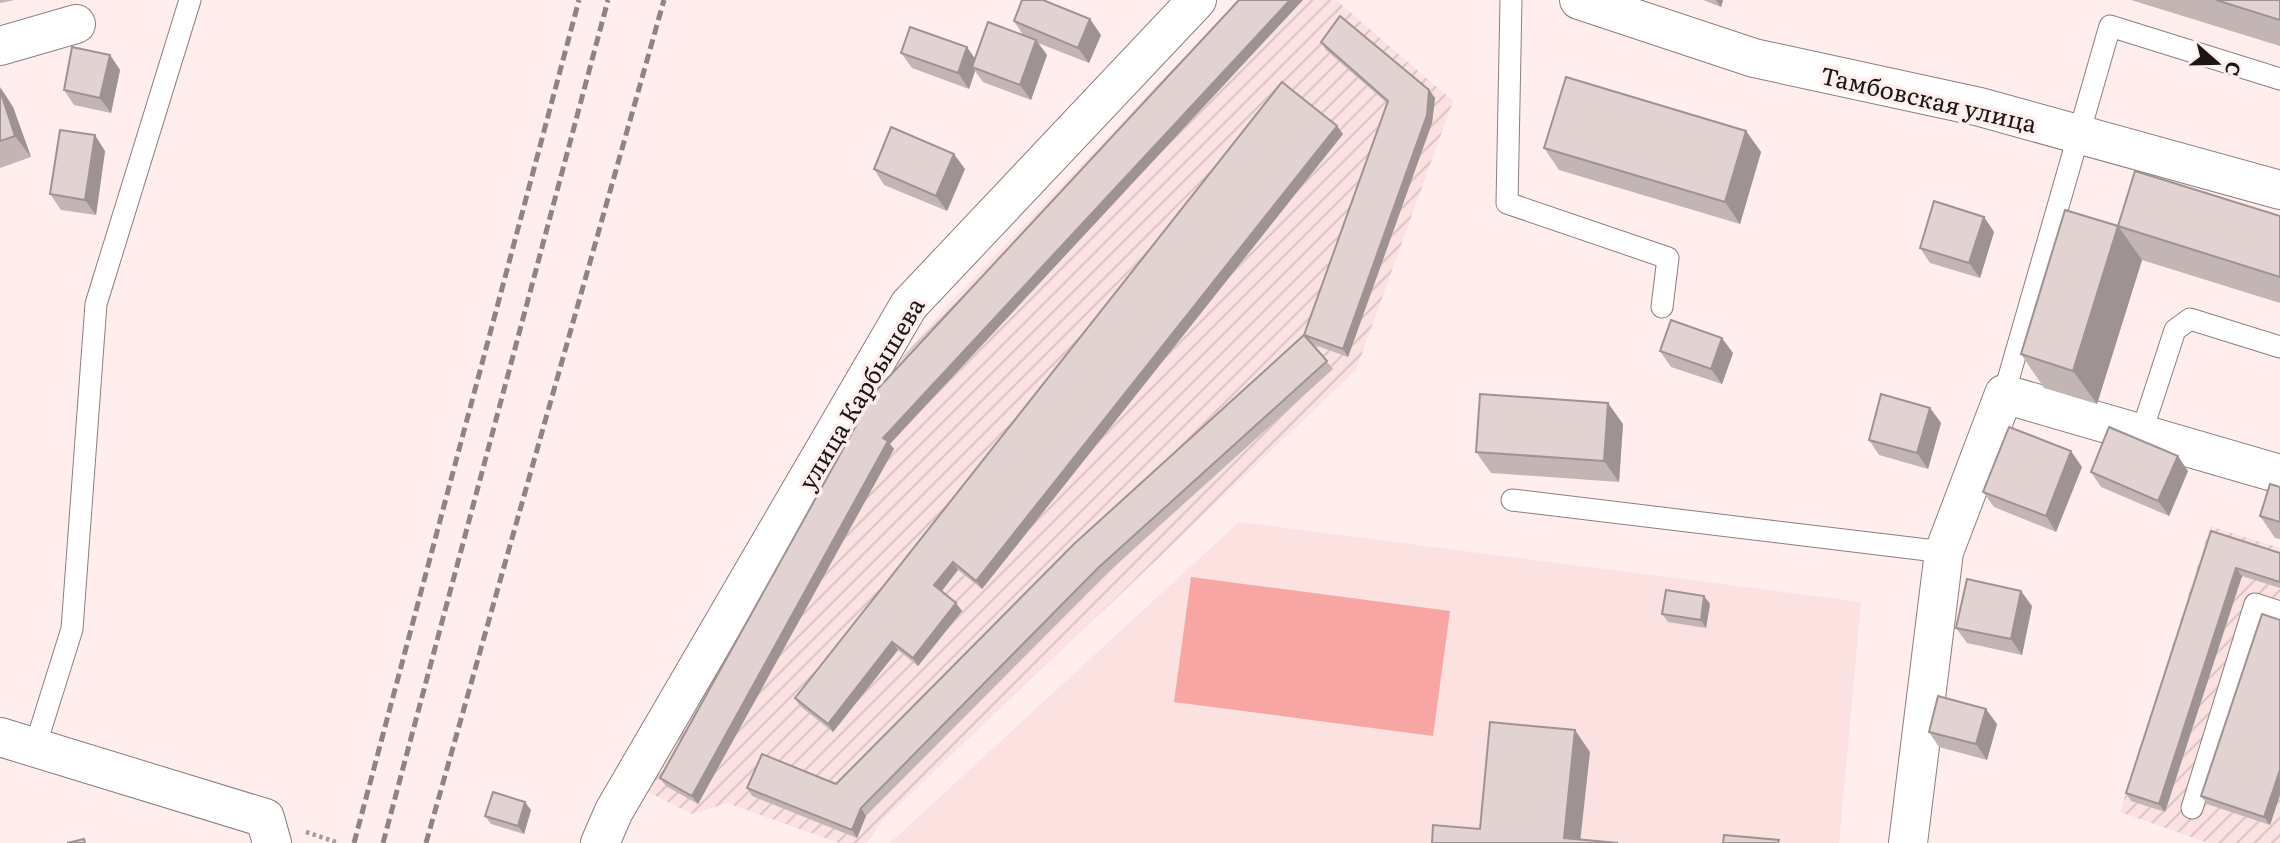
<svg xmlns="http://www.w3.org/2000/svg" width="2280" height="843" viewBox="0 0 2280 843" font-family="Literata,serif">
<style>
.built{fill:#fbe1e0}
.industrial{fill:url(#industrial-furrows)}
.pitch{fill:#f7a6a4}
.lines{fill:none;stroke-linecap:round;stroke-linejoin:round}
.service-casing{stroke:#8d7e7d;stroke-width:23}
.minor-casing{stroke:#8d7e7d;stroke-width:40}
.path{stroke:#a79b9a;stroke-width:4.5;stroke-dasharray:3.5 3.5;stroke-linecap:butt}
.service{stroke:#fff;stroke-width:21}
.minor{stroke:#fff;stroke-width:38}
.rail{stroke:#8f8483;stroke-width:5;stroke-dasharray:10 5;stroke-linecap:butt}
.wall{fill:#c2b5b4}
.shaded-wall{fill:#9e9392}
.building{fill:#e2d2d1;stroke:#9e9392;stroke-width:2}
.labels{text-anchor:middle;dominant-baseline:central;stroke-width:7;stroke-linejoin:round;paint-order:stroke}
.street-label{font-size:24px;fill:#1b1615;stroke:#ffeeed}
</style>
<defs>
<pattern id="industrial-furrows" width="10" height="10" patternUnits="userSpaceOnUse" patternTransform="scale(1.75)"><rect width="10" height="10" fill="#fbe1e0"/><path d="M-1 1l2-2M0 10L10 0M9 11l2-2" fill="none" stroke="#d7c0bf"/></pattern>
</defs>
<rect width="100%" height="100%" fill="#ffeeed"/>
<path class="built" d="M1239 522 1861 602 1839 843H890Z"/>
<g class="industrial">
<path d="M1239 0H1336L1453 101 1356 370 882 821 867 843H839L727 803 692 814 646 791 866 400 943 310Z"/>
<path d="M2210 526 2280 548V843H2208L2120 812Z"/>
</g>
<path class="pitch" d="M1191 577 1450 611 1433 736 1174 702Z"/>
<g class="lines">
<g class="service-casing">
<g id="service">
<path d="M1511 0 1507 203 1668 258 1662 307"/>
<path d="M2004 394 2110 26 2280 79"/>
<path d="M2141 434 2175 330 2190 319 2280 347"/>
<path d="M1512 500 1944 552"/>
<path d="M35 747 72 629 96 304 190 0"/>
<path d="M2192 808 2255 604 2280 612"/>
</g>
</g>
<g class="minor-casing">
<g id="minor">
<path d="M1579 0 1754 58 1980 107 2280 190"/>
<path d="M0 46 76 24"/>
<path d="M0 737 265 818 272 843"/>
<path d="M600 843 614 811 909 305 1197 0"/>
<path d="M1908 843 1944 552 2004 394 2280 474"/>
</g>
</g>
<path class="path" d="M306 832 339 843"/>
<use href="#service" class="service"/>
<use href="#minor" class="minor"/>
<g class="rail">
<path d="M354 843 579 0"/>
<path d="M383 843 608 0"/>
<path d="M426 843 664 0"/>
</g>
</g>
<g class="wall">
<path d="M0 0H15L0 3Z"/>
<path d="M1703 0H1723L1721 7Z"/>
<path d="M2131 0H2280V46Z"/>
<path d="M1014 21 1101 35 1089 63 1038 43 1047 55 1031 100 983 82 975 71 969 89 912 68 901 53 975 59 1023 35Z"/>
<path d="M1321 42 1429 90 1435 98 1432 123 1348 357 1312 344 1333 369 1104 576 866 816 857 838 752 796 747 788 836 784 1304 335 1387 103 1326 50Z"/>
<path d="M110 55 120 70 111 113 74 105 64 90Z"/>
<path d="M0 87 13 107 31 157 0 168Z"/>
<path d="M1337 126 1343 134 982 589 958 570 942 591 962 611 918 666 898 650 833 732 800 706 795 698Z"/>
<path d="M1746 131 1761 152 1740 224 1559 170 1544 148Z"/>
<path d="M105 151 96 215 61 210 50 194Z"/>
<path d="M874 169H965L947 211 884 185Z"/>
<path d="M2280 216V303L2142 260 2097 404 2044 388 2021 354 2118 226Z"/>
<path d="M1984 217 1994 232 1980 278 1930 263 1920 248Z"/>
<path d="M1660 351 1733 353 1722 384 1671 367Z"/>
<path d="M1930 408 1941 423 1928 469 1879 455 1869 440Z"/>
<path d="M1623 424 1619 482 1491 473 1476 452Z"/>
<path d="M890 444 894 449 698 804 666 786 660 778Z"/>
<path d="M2082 467 2056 532 1994 507 1983 492Z"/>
<path d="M2188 471 2169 516 2101 487 2091 472Z"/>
<path d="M2280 487V539L2275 538 2260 516Z"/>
<path d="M2211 531 2280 553V588L2242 576 2165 812 2131 801 2126 793Z"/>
<path d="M1704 596 1710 604 1706 628 1668 622 1662 614Z"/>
<path d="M2032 606 2022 655 1967 643 1956 628Z"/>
<path d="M2280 620V795L2270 825 2207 804 2201 796Z"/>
<path d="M1997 724 1987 760 1939 747 1929 732Z"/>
<path d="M531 810 524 834 491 824 485 816Z"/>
</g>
<g class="shaded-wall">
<path d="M1290 0H1303L890 444 894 449 698 804 692 796 883 438Z"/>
<path d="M1716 0H1723L1721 7Z"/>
<path d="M1090 19 1101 35 1089 63 1078 48Z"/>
<path d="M1036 40 1047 55 1031 100 1020 85Z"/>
<path d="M967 47 978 63 972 67 975 71 969 89 958 73Z"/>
<path d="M110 55 120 70 111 113 100 98Z"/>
<path d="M0 87 13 107 31 157 15 136Z"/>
<path d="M1429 90 1435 98 1432 123 1348 357 1343 349Z"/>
<path d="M1337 126 1343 134 982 589 976 581Z"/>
<path d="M1746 131 1761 152 1740 224 1725 202Z"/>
<path d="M95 135 105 151 96 215 85 200Z"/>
<path d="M954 154 965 169 947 211 936 196Z"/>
<path d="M1984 217 1994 232 1980 278 1969 263Z"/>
<path d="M2118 226 2142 260 2097 404 2073 371Z"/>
<path d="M1722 338 1733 353 1722 384 1711 369Z"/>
<path d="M1608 403 1623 424 1619 482 1604 461Z"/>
<path d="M1930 408 1941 423 1928 469 1917 453Z"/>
<path d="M2071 451 2082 467 2056 532 2046 516Z"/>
<path d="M2178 456 2188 471 2169 516 2158 501Z"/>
<path d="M953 562 958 570 940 593 934 585Z"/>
<path d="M2236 568 2242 576 2165 812 2159 804Z"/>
<path d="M2021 591 2032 606 2022 655 2011 639Z"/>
<path d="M1704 596 1710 604 1706 628 1701 620Z"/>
<path d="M956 603 962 611 918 666 913 658Z"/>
<path d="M892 642 898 650 833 732 828 724Z"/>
<path d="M1986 709 1997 724 1987 760 1976 744Z"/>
<path d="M1575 730 1590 752 1580 843 1564 838Z"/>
<path d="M2280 770V795L2270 825 2264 817Z"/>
<path d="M525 802 531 810 524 834 518 826Z"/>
<path d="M861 808 866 816 857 838 852 830Z"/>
</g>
<g class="building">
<path d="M1022 0H1043L1090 19 1078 48 1014 21Z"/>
<path d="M1239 0H1290L883 438 888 441 692 796 660 778 857 424 859 409Z"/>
<path d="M2216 0H2280V20Z"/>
<path d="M1340 16 1429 90 1427 115 1343 349 1304 335 1327 361 1098 568 861 808 852 830 747 788 762 754 836 784 1074 544 1304 335 1388 101 1321 42Z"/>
<path d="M988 22 1036 40 1020 85 972 67Z"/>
<path d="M910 27 967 47 958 73 901 53Z"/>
<path d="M72 47 110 55 100 98 64 90Z"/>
<path d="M1566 77 1746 131 1725 202 1544 148Z"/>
<path d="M1282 82 1337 126 976 581 953 562 934 585 956 603 913 658 892 642 828 724 795 698Z"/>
<path d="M0 90 15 136 0 141Z"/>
<path d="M891 127 954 154 936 196 874 169Z"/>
<path d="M60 130 95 135 85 200 50 194Z"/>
<path d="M2135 171 2280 216V277L2118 226Z"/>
<path d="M1934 201 1984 217 1969 263 1920 248Z"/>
<path d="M2065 210 2118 226 2073 371 2021 354Z"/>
<path d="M1671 320 1722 338 1711 369 1660 351Z"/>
<path d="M1480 394 1608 403 1604 461 1476 452Z"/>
<path d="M1881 394 1930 408 1917 453 1869 440Z"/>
<path d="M2009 427 2071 451 2046 516 1983 492Z"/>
<path d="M2109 427 2178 456 2158 501 2091 472Z"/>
<path d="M2270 484 2280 487V522L2260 516Z"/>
<path d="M2211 531 2280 553V582L2236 568 2159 804 2126 793Z"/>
<path d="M1967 579 2021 591 2011 639 1956 628Z"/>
<path d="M1666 590 1704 596 1701 620 1662 614Z"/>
<path d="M2262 614 2280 620V770L2264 817 2201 796Z"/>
<path d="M1938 696 1986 709 1976 744 1929 732Z"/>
<path d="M1490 722 1575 730 1564 838 1618 843H1432L1433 825 1480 829Z"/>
<path d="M493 792 525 802 518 826 485 816Z"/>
<path d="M1724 835 1779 840 1778 843H1723Z"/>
<path d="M84 839 85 843H67Z"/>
</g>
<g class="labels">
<g class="street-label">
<text transform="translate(1929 98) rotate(13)">Тамбовская улица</text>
<text transform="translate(860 393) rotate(-59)">улица Карбышева</text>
</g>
</g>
<g transform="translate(2217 63) rotate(110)" stroke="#ffeeed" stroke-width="5" paint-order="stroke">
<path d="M0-5L12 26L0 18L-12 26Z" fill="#1b1615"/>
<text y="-10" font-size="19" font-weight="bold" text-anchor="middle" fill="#1b1615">С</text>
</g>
</svg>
